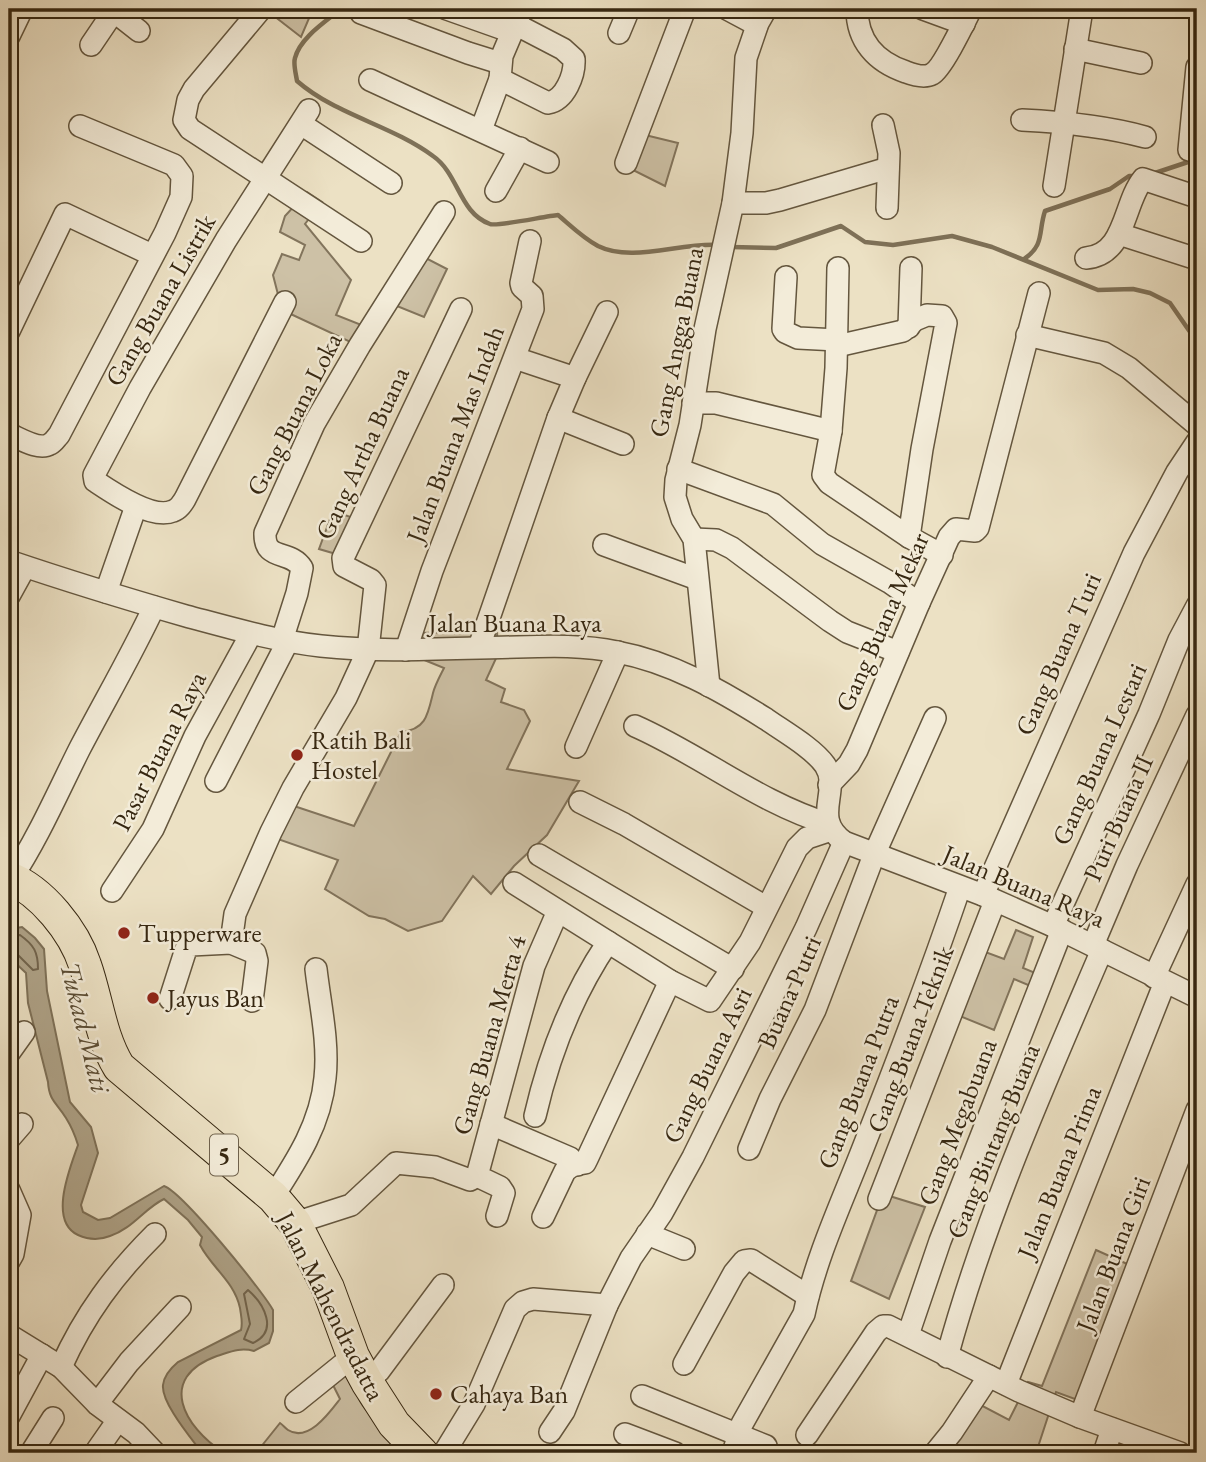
<svg xmlns="http://www.w3.org/2000/svg" width="1206" height="1462" viewBox="0 0 1206 1462" font-family="'EB Garamond',serif">
<style>
.green{fill:#cdc1a6;stroke:#82745c;stroke-width:2}
.water{fill:#aea287;stroke:#7e7158;stroke-width:2}
.lines{fill:none;stroke-linecap:round;stroke-linejoin:round}
.shore{stroke:#72644c;stroke-width:2}
.stream{stroke:#7e7158;stroke-width:4.5}
.minor-casing{stroke:#64563e;stroke-width:24}
.highway-casing{stroke:#362711;stroke-width:34}
.minor{stroke:#f3ecd9;stroke-width:21}
.highway{stroke:#ece1c4;stroke-width:32}
.poi-dot{fill:#8f2418;stroke:#f3ecd9;stroke-width:2.5}
.labels{text-anchor:middle;dominant-baseline:central;stroke-width:5;stroke-linejoin:round;paint-order:stroke}
.shield{fill:#f3ecd9;stroke:#6f624d;stroke-width:2}
.shield-label{font-size:24px;font-weight:bold;fill:#362711}
.street-label{font-size:26px;fill:#362711;stroke:#f3ecd9}
.poi-label{font-size:26px;fill:#362711;stroke:#f3ecd9;text-anchor:start}
.water-label{font-size:28px;font-style:italic;fill:#5a4c34;stroke:#f3ecd9}
</style>
<rect width="100%" height="100%" fill="#ece1c4"/>
<filter id="stains"><feTurbulence type="fractalNoise" baseFrequency=".00286" numOctaves="4"/><feColorMatrix values="0 0 0 0 .2 0 0 0 0 .09 0 0 0 0 .02 0 0 0 .5 -.17"/></filter>
<radialGradient id="worn" r=".72"><stop offset=".6" stop-color="#630" stop-opacity="0"/><stop offset="1" stop-color="#630" stop-opacity=".3"/></radialGradient>
<g class="green">
<path d="M265 9H313L301 37Z"/>
<path d="M641 134 678 143 665 186 627 167Z"/>
<path d="M307 192 322 202 305 224 351 280 336 315 369 328 359 346 282 310 273 275 282 254 299 260 305 245 280 232 285 216Z"/>
<path d="M418 254 447 269 424 317 387 302Z"/>
<path d="M333 511 368 523 353 559 319 549Z"/>
<path d="M497 631 498 654 486 680 505 689 501 702 524 710 530 721 507 769 579 781 547 835 514 866 491 894 473 876 442 921 408 931 385 919 369 916 325 889 338 860 272 837 288 804 354 826 401 732C426 730 428 714 433 693 435 685 440 676 444 668L417 657 419 633Z"/>
<path d="M1016 930 1033 937 1023 968 1045 977 1040 990 1014 979 994 1030 955 1014 980 950 1004 959Z"/>
<path d="M883 1194 925 1207 889 1299 851 1281Z"/>
<path d="M1096 1250 1143 1271 1094 1406 1056 1392 1036 1453H933L975 1402 1009 1420 1028 1382 1042 1386Z"/>
<path d="M349 1371C361 1385 354 1389 360 1401 370 1420 391 1427 395 1450L391 1453H256L280 1423C283 1425 285 1428 288 1430 308 1443 330 1412 340 1399L332 1383Z"/>
</g>
<path class="water" d="M22 927 35 938 44 949 47 991 70 1102 91 1127 98 1153 81 1205 83 1212 98 1220 110 1218 164 1186C182 1192 262 1290 273 1310V1331L269 1343 254 1351C240 1347 230 1352 217 1356 156 1378 184 1427 224 1453H202C192 1439 161 1403 163 1385 164 1376 172 1367 178 1362L241 1330C243 1322 241 1316 240 1308 234 1281 212 1268 200 1245L202 1237 188 1220 164 1199C145 1208 132 1229 110 1236 100 1240 89 1240 78 1235 48 1221 70 1168 78 1145 75 1135 71 1126 66 1118 57 1103 49 1101 48 1082L28 1003 26 973 9 957V929Z"/>
<g class="lines">
<g class="shore">
<path d="M9 936 20 935C34 945 38 952 38 969L33 970 16 953 9 952"/>
<path d="M248 1290C264 1304 279 1331 253 1343L244 1339 250 1324 244 1294Z"/>
</g>
<g class="stream">
<path d="M341 9C325 22 300 38 295 58 293 64 296 74 297 81 336 115 391 125 433 156 459 174 459 213 490 224 496 227 546 216 558 215 571 226 583 238 598 246 632 263 681 242 719 245"/>
<path d="M1152 174 1197 159"/>
<path d="M731 247 776 248 841 226 865 242 893 245 952 236 992 247 1098 290 1133 289 1150 293 1170 303 1197 342"/>
<path d="M1024 259C1045 245 1038 232 1045 211L1110 189 1129 176H1136"/>
</g>
<g class="minor-casing">
<g id="minor">
<path d="M111 9 139 31"/>
<path d="M261 9 194 89 188 100 184 120 190 129 361 241"/>
<path d="M447 9 512 32"/>
<path d="M727 9 757 25"/>
<path d="M857 9C857 41 876 62 906 72 914 75 925 78 932 74 942 69 965 21 971 9"/>
<path d="M923 9 964 24"/>
<path d="M361 13 468 53 500 63"/>
<path d="M619 33 629 9"/>
<path d="M9 36 22 9"/>
<path d="M91 45 114 11"/>
<path d="M1075 49 1141 63"/>
<path d="M500 79 548 103C565 100 575 75 574 59L563 49 515 24"/>
<path d="M370 80 548 162"/>
<path d="M1022 120C1064 122 1105 126 1145 137"/>
<path d="M301 124 391 183"/>
<path d="M883 125 889 153 887 208"/>
<path d="M481 130 500 79 502 56 522 9"/>
<path d="M1189 150 1197 67"/>
<path d="M626 163 685 9"/>
<path d="M1054 186 1082 9"/>
<path d="M496 191 520 148"/>
<path d="M733 203H766L780 200 888 168"/>
<path d="M1119 234 1197 259"/>
<path d="M1086 258C1126 255 1123 204 1143 179L1197 197"/>
<path d="M838 268 836 368 831 431 823 475 829 483 909 537 942 555"/>
<path d="M786 277 783 329 785 332 798 338 837 340"/>
<path d="M285 302 185 499C182 504 179 509 173 511 152 520 113 493 95 481L94 475 140 388 226 240 309 110"/>
<path d="M909 327 911 268"/>
<path d="M9 331 65 214 152 255"/>
<path d="M1027 335 1104 353 1129 368 1197 425"/>
<path d="M837 346 903 331 915 320 927 315 942 316 946 323 922 449 909 537"/>
<path d="M515 358 575 378"/>
<path d="M693 403H716L831 431"/>
<path d="M558 418 623 444"/>
<path d="M9 434C19 438 39 451 50 444 54 442 56 438 59 435L165 233 181 197 182 176 174 165 80 126"/>
<path d="M678 469 773 504 822 544 889 582 919 603"/>
<path d="M694 539 716 540 732 548 830 621 847 632 898 652"/>
<path d="M604 545 697 579"/>
<path d="M9 561C68 581 127 599 186 616 231 628 275 641 321 646 386 653 451 648 517 647 551 646 584 645 617 652 671 662 720 690 766 719 783 731 813 748 825 765 842 791 810 817 844 842L983 895 1053 926 1197 997"/>
<path d="M106 592 136 506"/>
<path d="M9 596 25 567"/>
<path d="M282 640 297 593 302 568C290 549 264 562 265 533L314 424 360 345 444 212"/>
<path d="M479 647 558 418 575 378 607 312"/>
<path d="M406 650 432 571 533 309 532 296 522 287 521 283 530 241"/>
<path d="M709 686 694 539 682 519 675 497 676 480 690 425 705 329 733 203 742 133 746 58 758 23 766 9"/>
<path d="M635 726C701 755 759 803 829 824"/>
<path d="M576 747 618 652"/>
<path d="M216 781 288 641"/>
<path d="M829 785 849 764 857 750 919 603 949 537 956 529 975 531 978 528 1039 293"/>
<path d="M580 802 624 824 766 907"/>
<path d="M539 855 733 969"/>
<path d="M11 879C38 838 57 794 79 750 104 702 131 656 154 607"/>
<path d="M514 883 670 981 710 1001 750 942 797 848 807 838 831 830"/>
<path d="M112 891 153 829 195 736 251 634"/>
<path d="M983 895 1134 553 1177 472 1197 442"/>
<path d="M1053 926 1149 714 1179 640 1197 606"/>
<path d="M231 943 235 914 271 832 293 788 346 698 368 650 375 585 371 580 344 566 343 558 461 309"/>
<path d="M1093 945 1127 865 1197 715"/>
<path d="M1154 977 1197 884"/>
<path d="M170 999 186 949 191 945 231 943 255 953 257 961 252 1001"/>
<path d="M9 1053 24 1032"/>
<path d="M535 1116C549 1055 573 994 608 942"/>
<path d="M491 1124 570 1158 577 1165"/>
<path d="M9 1139 22 1124"/>
<path d="M749 1149 770 1099 815 1010 874 855 935 718"/>
<path d="M9 1190 20 1215 13 1254 9 1261"/>
<path d="M273 1197C297 1160 321 1123 325 1078 329 1043 320 1004 316 969"/>
<path d="M879 1199 995 901"/>
<path d="M497 1216 504 1193 500 1187 477 1176 534 966 558 911"/>
<path d="M543 1217 565 1171 573 1165 585 1163 587 1159 670 981"/>
<path d="M295 1223 351 1205 396 1163 435 1167 470 1180 477 1176"/>
<path d="M647 1234 684 1249"/>
<path d="M9 1335 61 1367 97 1404 136 1433 155 1453"/>
<path d="M908 1335 940 1241 1062 930"/>
<path d="M947 1357C985 1217 1045 1083 1102 950"/>
<path d="M684 1364 734 1273 744 1261 751 1260 808 1296"/>
<path d="M61 1367C85 1314 114 1275 155 1234"/>
<path d="M367 1382 379 1371 443 1285"/>
<path d="M1006 1384 1165 982"/>
<path d="M642 1396 766 1446"/>
<path d="M296 1402 353 1356"/>
<path d="M97 1404 129 1362 180 1307"/>
<path d="M9 1416 42 1355"/>
<path d="M1080 1417 1197 1110"/>
<path d="M550 1432 564 1411 607 1305 631 1258 662 1213 693 1157 806 928 844 842"/>
<path d="M625 1434 675 1453"/>
<path d="M807 1435 876 1332 883 1326H888L1019 1391 1080 1417 1180 1453"/>
<path d="M31 1453 53 1418"/>
<path d="M95 1453 118 1420"/>
<path d="M444 1453 474 1404 515 1309 523 1302 533 1299 607 1305"/>
<path d="M733 1453 742 1424 804 1314C816 1257 842 1202 863 1148 897 1062 930 975 960 887"/>
<path d="M935 1453 952 1432 989 1376"/>
<path d="M1104 1453 1112 1429"/>
</g>
</g>
<g class="highway-casing">
<path id="highway" d="M9 878C42 891 74 931 85 965 97 999 100 1036 119 1067L273 1197 295 1223 328 1288 353 1356 367 1382 394 1424 422 1453"/>
</g>
<use href="#minor" class="minor"/>
<use href="#highway" class="highway"/>
</g>
<g class="poi-dot">
<circle cx="297" cy="755" r="7"/>
<circle cx="124" cy="933" r="7"/>
<circle cx="153" cy="998" r="7"/>
<circle cx="436" cy="1394" r="7"/>
</g>
<g class="labels">
<rect class="shield" x="210" y="1134.5" width="28" height="41" rx="5"/>
<g class="shield-label">
<text x="224" y="1155">5</text>
</g>
<g class="street-label">
<text transform="translate(160 300) rotate(-60)">Gang Buana Listrik</text>
<text transform="translate(676 342) rotate(-79)">Gang Angga Buana</text>
<text transform="translate(294 414) rotate(-63)">Gang Buana Loka</text>
<text transform="translate(455 434) rotate(-69)">Jalan Buana Mas Indah</text>
<text transform="translate(362 453) rotate(-65)">Gang Artha Buana</text>
<text transform="translate(882 622) rotate(-66)">Gang Buana Mekar</text>
<text x="515" y="623">Jalan Buana Raya</text>
<text transform="translate(1058 654) rotate(-66)">Gang Buana Turi</text>
<text transform="translate(159 751) rotate(-63)">Pasar Buana Raya</text>
<text transform="translate(1099 754) rotate(-66)">Gang Buana Lestari</text>
<text transform="translate(1118 818) rotate(-66)">Puri Buana II</text>
<text transform="translate(1024 886) rotate(23)">Jalan Buana Raya</text>
<text transform="translate(789 992) rotate(-66)">Buana Putri</text>
<text transform="translate(489 1035) rotate(-74)">Gang Buana Merta 4</text>
<text transform="translate(910 1039) rotate(-69)">Gang Buana Teknik</text>
<text transform="translate(707 1065) rotate(-64)">Gang Buana Asri</text>
<text transform="translate(858 1082) rotate(-69)">Gang Buana Putra</text>
<text transform="translate(957 1122) rotate(-69)">Gang Megabuana</text>
<text transform="translate(993 1141) rotate(-68)">Gang Bintang Buana</text>
<text transform="translate(1059 1172) rotate(-68)">Jalan Buana Prima</text>
<text transform="translate(1113 1254) rotate(-69)">Jalan Buana Giri</text>
<text transform="translate(331 1306) rotate(63)">Jalan Mahendradatta</text>
</g>
<g class="poi-label">
<text x="311" y="740">Ratih Bali<tspan x="311" dy="30">Hostel</tspan></text>
<text x="138" y="933">Tupperware</text>
<text x="167" y="998">Jayus Ban</text>
<text x="450" y="1394">Cahaya Ban</text>
</g>
<g class="water-label">
<text transform="translate(86 1027) rotate(76)">Tukad Mati</text>
</g>
</g>
<rect width="1206" height="1462" fill="none" stroke="#ece1c4" stroke-width="35"/>
<rect x="10" y="10" width="1185" height="1441" fill="none" stroke="#362711" stroke-width="3.5"/>
<rect x="18" y="18" width="1171" height="1427" fill="none" stroke="#362711" stroke-width="2"/>
<rect width="100%" height="100%" filter="url(#stains)"/>
<rect width="100%" height="100%" fill="url(#worn)"/>
</svg>
